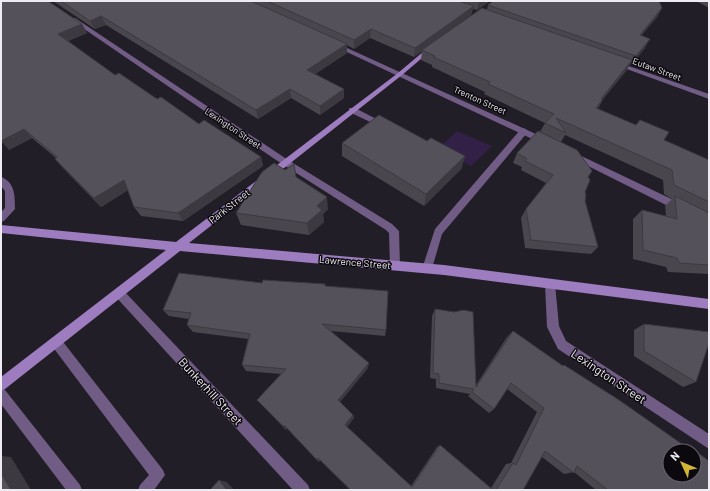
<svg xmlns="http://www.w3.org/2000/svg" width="710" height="491" viewBox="0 0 710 491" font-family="Barlow,sans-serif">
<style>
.green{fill:#332046}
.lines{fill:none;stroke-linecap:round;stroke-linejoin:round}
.service{fill:#705c85;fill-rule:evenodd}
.minor{fill:#705c85;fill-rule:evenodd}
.secondary{fill:#9d7dbf;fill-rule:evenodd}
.wall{fill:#49464e}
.shaded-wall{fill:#3c3940}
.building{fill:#55515b;stroke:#3c3940;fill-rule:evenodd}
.labels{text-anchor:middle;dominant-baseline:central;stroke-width:3;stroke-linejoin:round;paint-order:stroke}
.far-street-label{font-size:9px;fill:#eeecf2;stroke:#0b090d}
.street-label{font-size:10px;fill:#eeecf2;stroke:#0b090d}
.near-street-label{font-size:12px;fill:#eeecf2;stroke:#0b090d}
</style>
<rect width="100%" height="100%" fill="#221e27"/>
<path class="green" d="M457 131 492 146 471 166 438 149Z"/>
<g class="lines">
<g class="service">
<path d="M349 108H355L388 125 387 127H381L349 112Z"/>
<path d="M524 128 528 131 527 133 442 234 431 272 427 273 423 272 422 269 435 229 521 129Z"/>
<path d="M56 336 60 338 163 470 165 475 154 490H138L140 485 149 475 52 346 50 342 52 338Z"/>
<path d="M1 388 5 390 80 485 82 490H66L1 404Z"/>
</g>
<g class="minor">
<path d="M71 18H75L288 160 392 224 399 231 400 266 399 269 395 270 391 269 390 266 389 233 386 230 282 164 71 20Z"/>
<path d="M336 43 549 140 550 142 549 144H543L334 46V44Z"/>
<path d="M613 62H617L709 94V99L613 64Z"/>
<path d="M573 152 684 205 686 208 684 211H678L570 157 569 155 570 153Z"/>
<path d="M1 177C15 182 15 196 15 209L4 221 1 222V212L5 208V191L1 186Z"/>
<path d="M550 279 554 281 555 284 559 326 566 341 709 434V449L558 349 547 327 545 284 546 281Z"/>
<path d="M119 288 123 290 308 485 310 490H293L115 296 114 293 115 290Z"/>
</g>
<path class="secondary" d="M430 46 435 47 402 75 189 243 444 265 709 299V309L444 275 180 251 5 389 1 391V377L166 250 1 233V225L176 242 398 73Z"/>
</g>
<g class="wall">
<path d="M1 1 82 24 87 33 68 41 115 75 199 124 261 157 263 166 183 221 141 216 134 207 128 190 101 207 62 167 55 159 56 158 32 138 9 150Z"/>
<path d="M53 1H490L477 10 473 9 471 15 449 31 487 9 488 5 662 8 657 17 641 36 645 48 631 65 630 64 626 71 603 99 598 109 664 140 709 160V274L668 272 666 267 633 259V219L642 210 666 216 665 206 672 199 664 194 663 180 565 135 561 142 588 177 585 192V201L598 247 591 254 525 248 521 218 526 209 546 183 521 170 522 167 513 163 517 153 540 132 545 123 484 94 485 92 432 67V65L421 60 422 51 414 57 370 38 354 49 347 45V53L315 74 344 89V98L320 115 291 98 258 119 106 25 95 29Z"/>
<path d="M696 1H709V8Z"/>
<path d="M427 141 465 156 461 169 424 206 342 156V143Z"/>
<path d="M297 178 328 209 323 214 324 222 309 235 241 225 236 213Z"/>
<path d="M262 283 325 284V286L386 330 385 336 331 331 368 368 340 402 353 415 354 418 347 427 411 486 437 447 440 445 491 488 506 464 511 463 537 412 507 389 494 409 489 413 468 396 470 394 436 388V379L430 378 432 316 435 309 476 385 507 337 513 331 563 366 564 365 687 448 690 447 709 490H596L574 472 564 474 542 457 523 490H350L320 460 319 462 287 428 286 430 257 400 281 374 246 371 242 365 248 339 193 332 187 325 189 319 169 316 163 310Z"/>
<path d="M644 324 696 382 683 387 634 356V330Z"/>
</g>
<g class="shaded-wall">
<path d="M481 1H490L477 10 479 2Z"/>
<path d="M474 6 471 15 414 57 415 48Z"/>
<path d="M662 8 657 17 634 44 640 35Z"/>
<path d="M101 16 106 25 95 29 90 21Z"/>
<path d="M82 24 87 33 64 43 58 34Z"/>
<path d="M371 29 370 38 354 49V40Z"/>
<path d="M650 39 645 48 631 65 636 56Z"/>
<path d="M347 44V53L308 79 307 70Z"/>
<path d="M632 60 626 71 595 109 601 99Z"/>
<path d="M290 89 291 98 258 119 256 110Z"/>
<path d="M344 89V98L320 115V106Z"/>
<path d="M603 99 597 110 596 108Z"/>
<path d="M24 129 32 138 9 150 1 141Z"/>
<path d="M465 156 461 169 424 206 426 194Z"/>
<path d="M261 157 263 166 183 221 178 213Z"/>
<path d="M124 180 130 189 101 207 94 198Z"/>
<path d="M327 197 328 209 323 214 324 222 309 235 307 223 317 206Z"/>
<path d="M369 363 368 368 338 404V400Z"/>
<path d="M353 415 354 418 345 428V425Z"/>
<path d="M284 425 287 428 286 430 283 426Z"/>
<path d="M1 456 11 457 31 490H11L1 473Z"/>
<path d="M219 480 227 482 234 490H227Z"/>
</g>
<g class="building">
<path d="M1 1H48L82 24 58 34 115 75 119 73 157 99 161 97 199 124 204 120 261 157 178 213 134 207 124 180 94 198 55 159 57 157 24 129 1 141Z"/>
<path d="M61 1H251L347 44 307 70 344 89 320 106 290 89 256 110 101 16 90 21Z"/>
<path d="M267 1H459L474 6 415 48 371 29 354 40Z"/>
<path d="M493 1H659L662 8 640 35 650 39 636 56 488 5Z"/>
<path d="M482 8 632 60 601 99H603L596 108 636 125 640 120 669 132 664 140 709 160V202L674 185 672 170 556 118 566 133 545 123 554 114 488 84 490 82 433 57 435 56 422 50Z"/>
<path d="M379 115 427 141 431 138 465 156 426 194 342 143Z"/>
<path d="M538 131 577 150 592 171 588 177 590 180 585 192 586 195 585 201 598 247 531 240 526 209 553 175 525 161 527 159 517 153Z"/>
<path d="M274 163 285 170 294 164 296 177 327 197 317 206 322 210 307 223 236 213 262 172Z"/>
<path d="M675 196 709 213V265L679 263 677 258 643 250 642 210 677 219Z"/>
<path d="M179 273 262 283 263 280 325 284V286L388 291 386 330 322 324 369 363 338 400 353 415 345 425 412 487 440 445 493 490H351L318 458 317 460 284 425 283 426 257 400 286 369 242 365 250 334 187 325 191 313 163 310Z"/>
<path d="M435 309 454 312 464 310 473 312 476 387 513 331 563 366 564 365 619 400 689 449 690 447 709 461V490H608L577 466 574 473 545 451 523 490H496L513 463 516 465 544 408 511 383 494 409 472 392 474 389 439 383V374L433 373ZM670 451H694V475H670Z"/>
<path d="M644 324 709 332V343L696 382 644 351Z"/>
<path d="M1 473 11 490H1Z"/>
<path d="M219 480 227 490H210Z"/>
</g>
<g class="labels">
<g class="far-street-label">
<text transform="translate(657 69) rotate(20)">Eutaw Street</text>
<text transform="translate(480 100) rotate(24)">Trenton Street</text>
<text transform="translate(233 128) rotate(34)">Lexington Street</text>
</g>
<g class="street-label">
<text transform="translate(229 206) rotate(-38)">Park Street</text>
<text transform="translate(355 262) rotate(5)">Lawrence Street</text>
</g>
<g class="near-street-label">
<text transform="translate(609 376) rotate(34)">Lexington Street</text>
<text transform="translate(211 391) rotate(47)">Bunkerhill Street</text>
</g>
</g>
<rect width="710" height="491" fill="none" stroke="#eeecf2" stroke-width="4"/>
<g transform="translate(682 463) rotate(314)"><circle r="19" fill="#0b090d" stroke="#666469"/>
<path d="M0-3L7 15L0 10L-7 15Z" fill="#d3b635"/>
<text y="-6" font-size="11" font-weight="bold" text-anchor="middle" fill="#eeecf2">N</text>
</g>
</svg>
